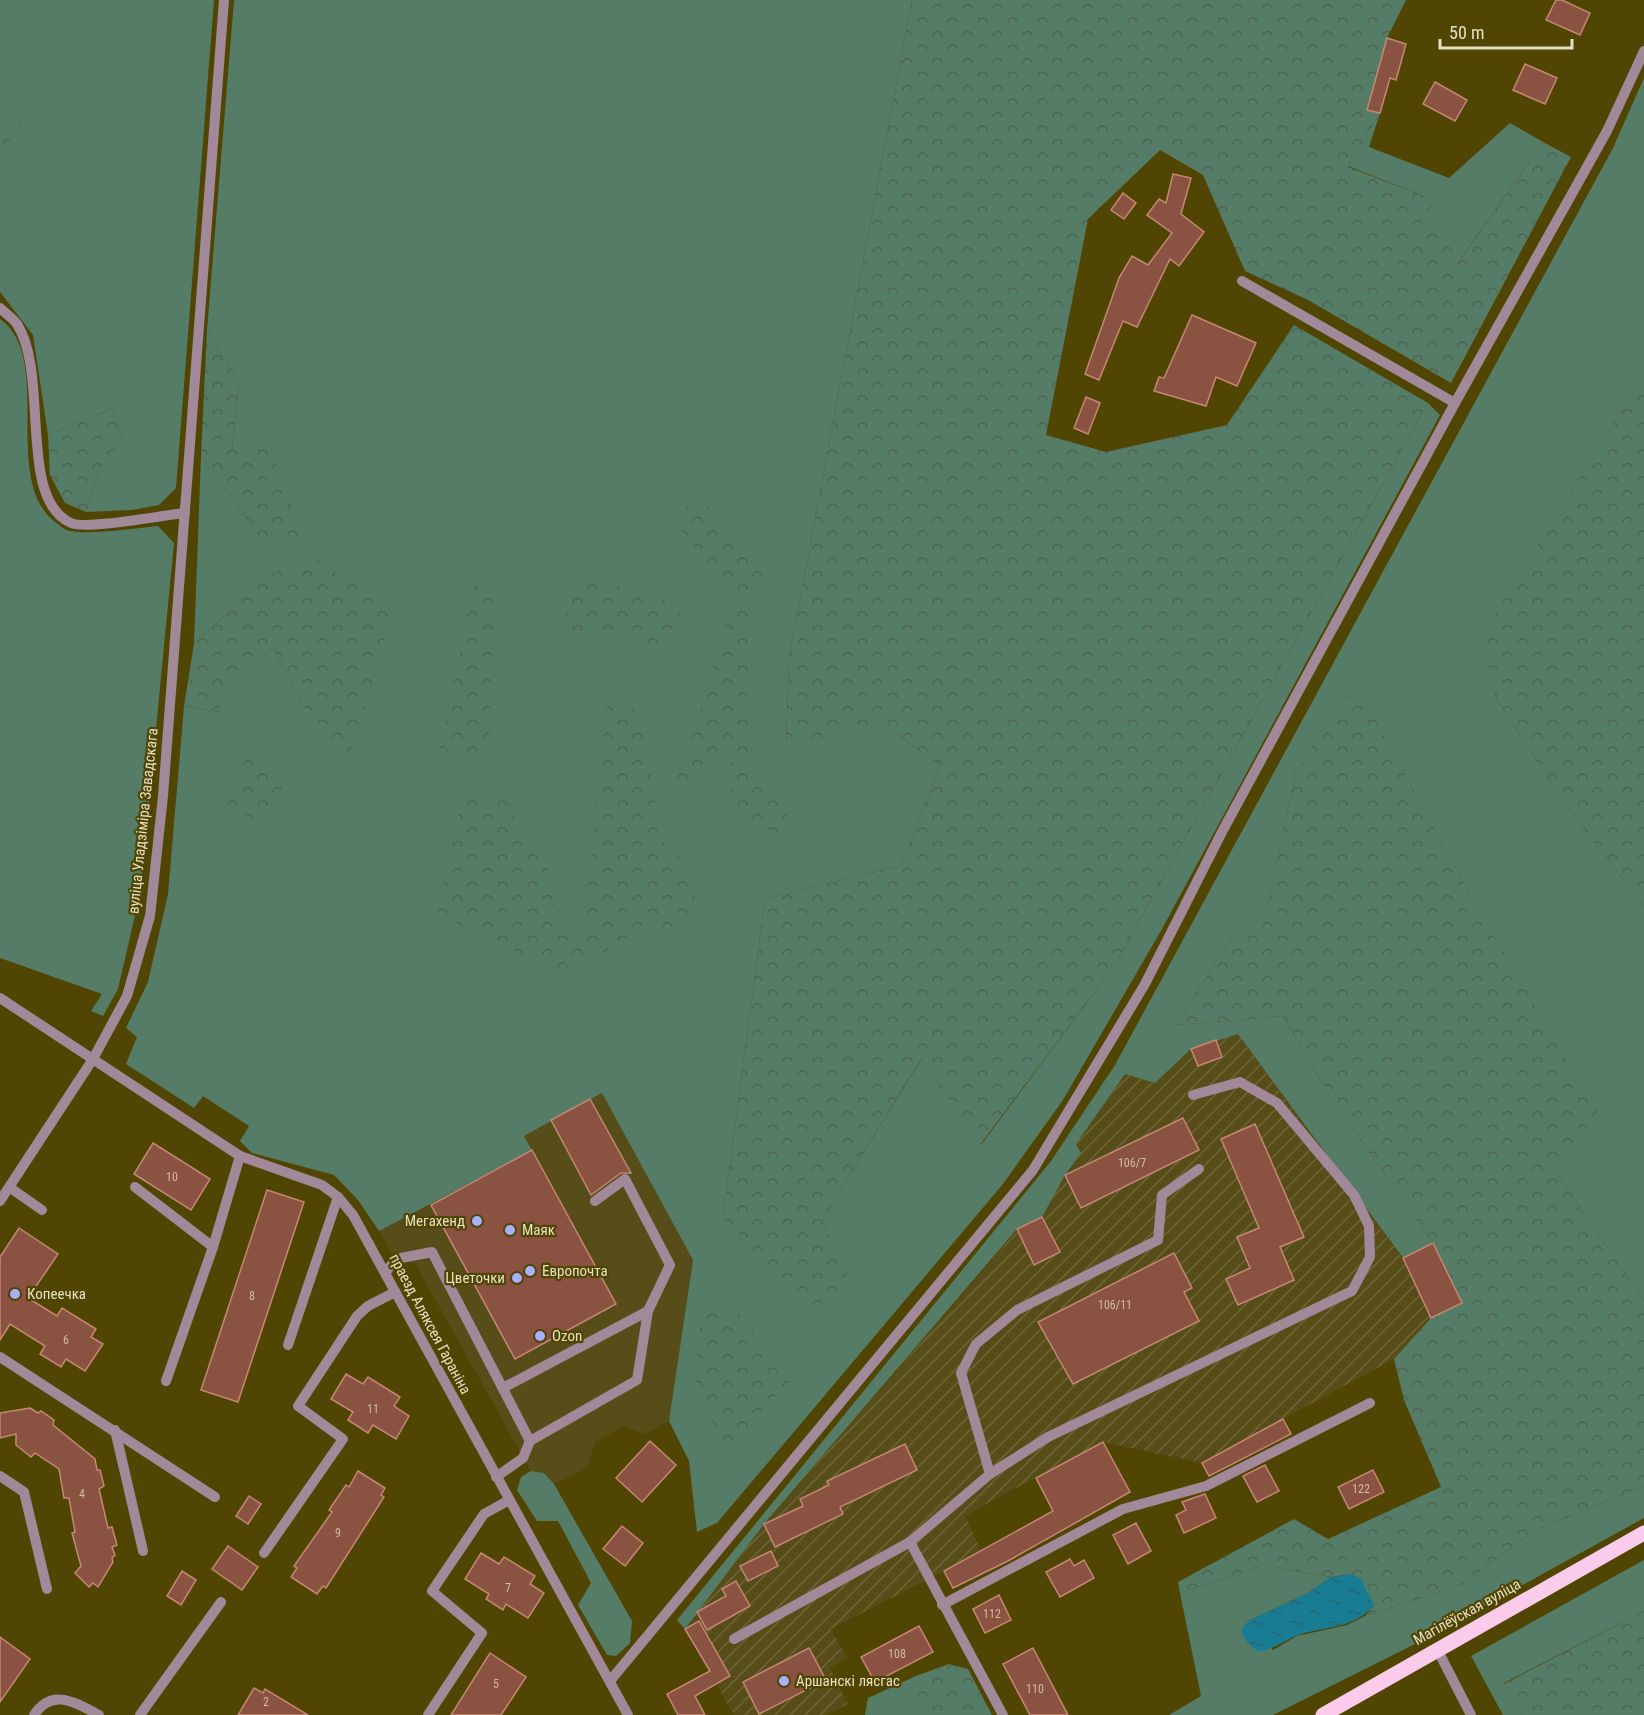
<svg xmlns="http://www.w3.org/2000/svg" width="1644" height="1715" viewBox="0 0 1644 1715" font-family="'Roboto Condensed',sans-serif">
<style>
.built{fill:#574d18}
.industrial{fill:url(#industrial-furrows)}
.green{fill:#557c66}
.forest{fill:url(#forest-crowns)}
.water{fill:url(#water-ripples)}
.building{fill:#8a5240;stroke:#c58875;stroke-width:1.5}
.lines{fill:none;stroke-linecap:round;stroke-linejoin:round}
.minor{stroke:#a18999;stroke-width:10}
.major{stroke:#fbcbeb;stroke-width:15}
.poi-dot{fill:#a8b0fc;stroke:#504502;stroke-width:2}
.labels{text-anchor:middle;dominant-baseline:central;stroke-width:4.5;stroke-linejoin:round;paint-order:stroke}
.number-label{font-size:12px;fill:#cfbca2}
.street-label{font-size:15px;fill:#e6e0c3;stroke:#504502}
.poi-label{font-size:15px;fill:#e6e0c3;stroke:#504502;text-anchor:start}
</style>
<defs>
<pattern id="industrial-furrows" width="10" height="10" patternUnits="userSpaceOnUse" patternTransform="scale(1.5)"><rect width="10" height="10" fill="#574d18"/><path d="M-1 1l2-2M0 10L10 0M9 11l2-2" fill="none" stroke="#6f6638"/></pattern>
<pattern id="forest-crowns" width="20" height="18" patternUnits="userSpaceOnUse" patternTransform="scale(1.5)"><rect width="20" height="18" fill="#557c66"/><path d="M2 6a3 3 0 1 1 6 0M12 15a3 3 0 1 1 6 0" fill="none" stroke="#4e6252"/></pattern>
<pattern id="water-ripples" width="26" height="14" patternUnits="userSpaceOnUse" patternTransform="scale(1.5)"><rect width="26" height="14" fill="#187c93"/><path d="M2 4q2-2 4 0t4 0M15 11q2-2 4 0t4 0" fill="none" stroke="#2a656f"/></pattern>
</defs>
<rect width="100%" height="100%" fill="#504502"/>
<path class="built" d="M602 1092 693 1260 669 1421 645 1434 624 1426 594 1443 588 1467 554 1484 544 1473 531 1471 416 1265 408 1261 398 1263 379 1231 532 1149 524 1136Z"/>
<path class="industrial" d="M1238 1034 1402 1258 1433 1243 1462 1303 1431 1318 1394 1359 1202 1463 1103 1442 986 1504 965 1517 990 1568 953 1588 944 1571 831 1629 847 1658 830 1668 848 1704 826 1715H734L685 1629 764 1524 1065 1175 1081 1153 1076 1144 1125 1074 1155 1083 1191 1049Z"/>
<g class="green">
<path d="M0 0H214L176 488 159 505 132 510 86 512 98 470 123 440 113 408 48 435 33 335 0 292Z"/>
<path d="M234 0H912L789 658 786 745 882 724 940 765 902 865 765 899 723 1217 856 1295 822 1220 922 1058 981 1145 1114 966 1428 403 1440 415 1162 929 1063 1100 1003 1184 717 1523 697 1532 689 1461 669 1421 693 1260 602 1093 524 1136 532 1150 379 1231 358 1200 334 1175 252 1153 240 1141 249 1126 203 1096 194 1108 126 1064 137 1037 126 1028 148 982 168 894 184 706 219 712V693L273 647 305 709 268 576 194 644 201 456 267 547 232 450 239 382 207 330Z"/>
<path d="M1644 78V375L1483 635 1495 697 1559 795 1644 907V1301L1555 1171 1470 895 1355 683 1296 772 1264 920 1235 932 1176 1025 1283 1016 1332 1099 1433 1243 1403 1258 1238 1034 1191 1049 1155 1083 1125 1074 1076 1144 1081 1153 1065 1175 1042 1217 1017 1229 764 1524 685 1629 677 1620 1051 1161 1115 1065 1613 148Z"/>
<path d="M1380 113 1369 147 1449 178 1510 123 1543 142 1457 264 1426 197 1348 166Z"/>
<path d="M0 319C55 358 0 479 55 522 60 525 65 531 71 531 91 535 135 528 158 526L174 543 140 894 118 989 103 1016 91 1011 102 994 0 958Z"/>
<path d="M531 1471 544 1473 554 1484 632 1621 630 1643 616 1656 607 1655 578 1605 591 1583 558 1521H537L517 1490 521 1477Z"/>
<path d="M1644 1486V1518L1425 1639 1273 1715H1169L1201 1696 1180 1593 1264 1565 1331 1577 1308 1593 1248 1621 1273 1650 1297 1636 1347 1625 1365 1616 1465 1583 1533 1531Z"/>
<path d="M1644 1560V1611L1504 1683 1522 1715H1503L1471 1656Z"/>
<path d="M916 1676V1715H865L868 1698Z"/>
</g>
<g class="forest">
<path d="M912 0H1406L1387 38 1368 110 1380 113 1348 167 1426 197 1458 263 1543 142 1571 157 1451 383 1308 300 1245 271 1203 175 1160 150 1088 219 1046 435 1106 452 1227 425 1294 325 1428 403 1114 966 980 1145 921 1059 822 1220 857 1295 812 1318 723 1217 765 899 902 865 940 765 882 724 786 746 789 658Z"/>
<path d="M0 123H23L0 152Z"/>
<path d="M207 330 239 382 232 449 267 438 303 535 267 547 201 456Z"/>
<path d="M1644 375V907L1559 795 1495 697 1482 635Z"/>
<path d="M113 408 123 440 98 470 86 512 65 503 50 475 48 435Z"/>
<path d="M698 494 769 572 749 604 753 779 790 802 781 834 730 816 731 744 700 787H674L694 730 734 595 672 520Z"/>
<path d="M311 555 394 612 349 760 305 709 273 647 219 693 220 712 184 706 194 644 268 576Z"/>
<path d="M580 575 684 605 653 665 624 628 557 638Z"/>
<path d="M494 584 489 750 436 766 474 585Z"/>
<path d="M1355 682 1470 895 1598 1111 1555 1171 1644 1301V1486L1533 1531 1465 1583 1365 1616 1374 1605 1351 1574 1331 1577 1264 1565 1180 1593 1178 1582 1294 1519 1328 1539 1441 1487 1404 1400 1394 1359 1431 1318 1462 1303 1433 1243 1332 1099 1283 1016 1176 1025 1235 932 1264 919 1296 772Z"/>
<path d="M606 706 639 709 655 788 657 835 700 878 686 929 645 925 568 977 437 915 464 788 504 798 550 873 565 936 584 928Z"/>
<path d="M252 746 286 776 268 830 225 802Z"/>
<path d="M702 1306 732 1307 786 1363 791 1379 726 1453 695 1382Z"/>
<path d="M1644 1611V1715H1522L1504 1684Z"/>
<path d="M949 1664 968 1669 992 1715H916V1676Z"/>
</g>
<path class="water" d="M1351 1574 1360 1578 1374 1605C1353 1630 1325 1625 1296 1636 1281 1642 1274 1650 1257 1651L1247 1642 1241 1631 1248 1621 1308 1593 1331 1577Z"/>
<g class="building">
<path d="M1556 0H1562L1590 13 1580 35 1546 20Z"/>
<path d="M1387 38 1406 44 1396 80 1390 78 1380 113 1367 110Z"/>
<path d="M1525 64 1557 78 1545 104 1513 90Z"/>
<path d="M1435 82 1467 100 1455 121 1423 104Z"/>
<path d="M1173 174 1191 178 1181 214 1204 232 1179 266 1170 259 1137 327 1123 321 1099 380 1085 374 1119 278 1132 256 1148 265 1172 233 1147 215 1159 199 1166 203Z"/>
<path d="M1123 193 1136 203 1124 219 1111 210Z"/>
<path d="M1192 315 1256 343 1237 386 1216 377 1206 406 1154 391 1159 377 1164 378Z"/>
<path d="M1086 397 1100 403 1088 434 1074 428Z"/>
<path d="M1216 1040 1222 1057 1198 1066 1191 1049Z"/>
<path d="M590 1099 631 1173H621L591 1195 551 1120Z"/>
<path d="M1183 1118 1199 1150 1081 1208 1065 1175Z"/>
<path d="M1255 1124 1304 1237 1280 1247 1294 1280 1238 1305 1226 1279 1250 1268 1237 1237 1259 1228 1221 1139Z"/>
<path d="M153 1143 210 1179 191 1210 134 1174Z"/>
<path d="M532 1150 616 1304 515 1359 431 1205Z"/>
<path d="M267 1190 304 1202 238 1402 201 1390Z"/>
<path d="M1042 1217 1060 1252 1034 1265 1017 1229Z"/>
<path d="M19 1228 58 1254 28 1298 57 1316 62 1308 96 1329 91 1337 103 1344 85 1371 66 1359 61 1367 40 1354 45 1346 10 1324 0 1340V1257Z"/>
<path d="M1433 1243 1462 1303 1431 1318 1403 1258Z"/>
<path d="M1174 1253 1192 1288 1184 1292 1199 1321 1073 1384 1038 1322Z"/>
<path d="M346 1374 363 1384 368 1377 400 1397 394 1406 409 1416 396 1439 373 1425 368 1433 348 1420 353 1412 331 1399Z"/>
<path d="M30 1408 38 1413 41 1411 54 1420 53 1425 95 1459 97 1470H100L104 1486 99 1489 108 1528 112 1527 117 1545 112 1547 115 1555 112 1558 113 1562 98 1587 93 1583 89 1587 75 1573 81 1566 72 1533 75 1532 69 1498H64L59 1469 35 1453 31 1457 16 1445V1434L0 1438V1413Z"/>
<path d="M1283 1419 1291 1434 1209 1476 1202 1463Z"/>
<path d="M650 1441 676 1465 642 1502 616 1478Z"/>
<path d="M1103 1442 1130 1492 1008 1561 953 1588 944 1571 1053 1511 1036 1478Z"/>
<path d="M905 1444 917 1470 840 1507 843 1514 775 1547 764 1524 803 1506 800 1499 829 1485 827 1481Z"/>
<path d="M1265 1465 1279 1491 1257 1502 1243 1476Z"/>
<path d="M1373 1470 1384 1492 1349 1509 1338 1487Z"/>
<path d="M358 1471 385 1488 381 1495 384 1497 326 1588 323 1586 317 1594 291 1577 297 1568 294 1566 332 1512 329 1510 346 1485 349 1487Z"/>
<path d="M1205 1494 1216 1518 1184 1533 1176 1515 1186 1510 1182 1502Z"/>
<path d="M249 1496 261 1504 248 1524 236 1516Z"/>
<path d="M1136 1523 1151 1551 1128 1564 1113 1535Z"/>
<path d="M622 1526 643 1543 625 1566 603 1549Z"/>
<path d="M228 1546 258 1567 242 1590 212 1569Z"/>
<path d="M771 1551 778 1566 748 1581 740 1566Z"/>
<path d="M481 1553 499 1564 504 1557 535 1576 530 1584 544 1593 528 1618 506 1604 503 1610 486 1599 489 1594 465 1579Z"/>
<path d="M1070 1559 1074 1566 1084 1560 1094 1578 1060 1597 1046 1572Z"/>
<path d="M182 1571 196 1580 181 1605 167 1596Z"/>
<path d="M736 1581 750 1606 707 1630 697 1612 726 1596 722 1589Z"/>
<path d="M999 1595 1011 1620 985 1633 973 1609Z"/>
<path d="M699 1621 730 1676 695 1696 705 1715H678L667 1694 710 1671 685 1629Z"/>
<path d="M919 1626 933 1652 875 1682 861 1657Z"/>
<path d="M0 1637 30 1659 0 1702Z"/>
<path d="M809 1648 826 1680 759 1714 743 1682Z"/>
<path d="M1033 1648 1068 1715H1030L1003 1664Z"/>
<path d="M490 1653 526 1677 501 1715H451Z"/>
<path d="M254 1688 263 1693 265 1689 308 1715H238Z"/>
</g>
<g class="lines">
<g class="minor">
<path d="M1242 281 1455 403"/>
<path d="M0 308C5 313 13 318 17 324 50 376 17 499 71 523 88 530 163 515 185 513"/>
<path d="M0 998 240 1156 322 1185 338 1197 353 1215 628 1715"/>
<path d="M9 1187 42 1210"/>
<path d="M135 1187 213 1247"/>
<path d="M0 1201 93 1059 127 996 150 916 163 796 224 0"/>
<path d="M385 1273 396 1259 432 1252 530 1441"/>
<path d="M288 1345 338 1197"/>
<path d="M0 1357 215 1497"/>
<path d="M166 1381 213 1247 240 1156"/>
<path d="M503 1388 648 1311"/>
<path d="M115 1430 143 1551"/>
<path d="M990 1474 961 1373 976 1344 1017 1310 1158 1240 1162 1195 1199 1169"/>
<path d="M0 1476 24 1492 47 1589"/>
<path d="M496 1477 523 1458 530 1441 637 1380 648 1311 670 1265 625 1179 595 1201"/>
<path d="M264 1553 343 1439 298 1406 357 1316 368 1306 395 1292"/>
<path d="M942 1605 1123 1509 1206 1486 1370 1403"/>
<path d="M734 1639 910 1542"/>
<path d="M1437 1649 1471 1715"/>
<path d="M610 1681 1033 1170 1145 984 1223 830 1455 403 1607 131 1644 51"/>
<path d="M34 1715C52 1687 76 1703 99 1715"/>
<path d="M140 1715 221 1602"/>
<path d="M428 1715 482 1633 432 1591 484 1514 509 1500"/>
<path d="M1003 1715 910 1542 990 1474 1048 1437 1352 1291 1370 1257 1369 1226 1354 1195 1277 1103 1240 1082 1193 1095"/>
</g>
<path class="major" d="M1323 1715 1644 1533"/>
</g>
<g class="poi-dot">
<circle cx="477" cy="1221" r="6"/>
<circle cx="510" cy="1230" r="6"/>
<circle cx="530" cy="1271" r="6"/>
<circle cx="517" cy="1278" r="6"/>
<circle cx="15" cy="1294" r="6"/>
<circle cx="540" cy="1336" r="6"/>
<circle cx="784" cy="1681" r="6"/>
</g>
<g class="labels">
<g class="number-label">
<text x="1132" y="1163">106/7</text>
<text x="172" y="1177">10</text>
<text x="252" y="1296">8</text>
<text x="1115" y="1305">106/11</text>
<text x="66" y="1340">6</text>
<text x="373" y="1409">11</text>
<text x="1361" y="1489">122</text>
<text x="82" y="1494">4</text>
<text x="338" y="1533">9</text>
<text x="508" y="1588">7</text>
<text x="992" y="1614">112</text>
<text x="897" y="1654">108</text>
<text x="496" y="1684">5</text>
<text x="1035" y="1689">110</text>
<text x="266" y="1702">2</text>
</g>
<g class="street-label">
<text transform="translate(143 821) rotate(-84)">вуліца Уладзіміра Завадскага</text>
<text transform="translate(430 1324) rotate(62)">праезд Аляксея Гараніна</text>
<text transform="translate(1467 1612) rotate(-29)">Магілёўская вуліца</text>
</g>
<g class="poi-label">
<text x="465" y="1221" text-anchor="end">Мегахенд</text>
<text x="522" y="1230">Маяк</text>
<text x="542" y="1271">Европочта</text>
<text x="505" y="1278" text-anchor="end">Цветочки</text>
<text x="27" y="1294">Копеечка</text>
<text x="552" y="1336">Ozon</text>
<text x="796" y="1681">Аршанскі лясгас</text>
</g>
</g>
<path d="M1440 39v9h132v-9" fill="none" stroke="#e6e0c3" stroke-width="3"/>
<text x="1449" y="39" font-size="18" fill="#e6e0c3" stroke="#504502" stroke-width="4.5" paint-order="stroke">50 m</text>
</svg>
